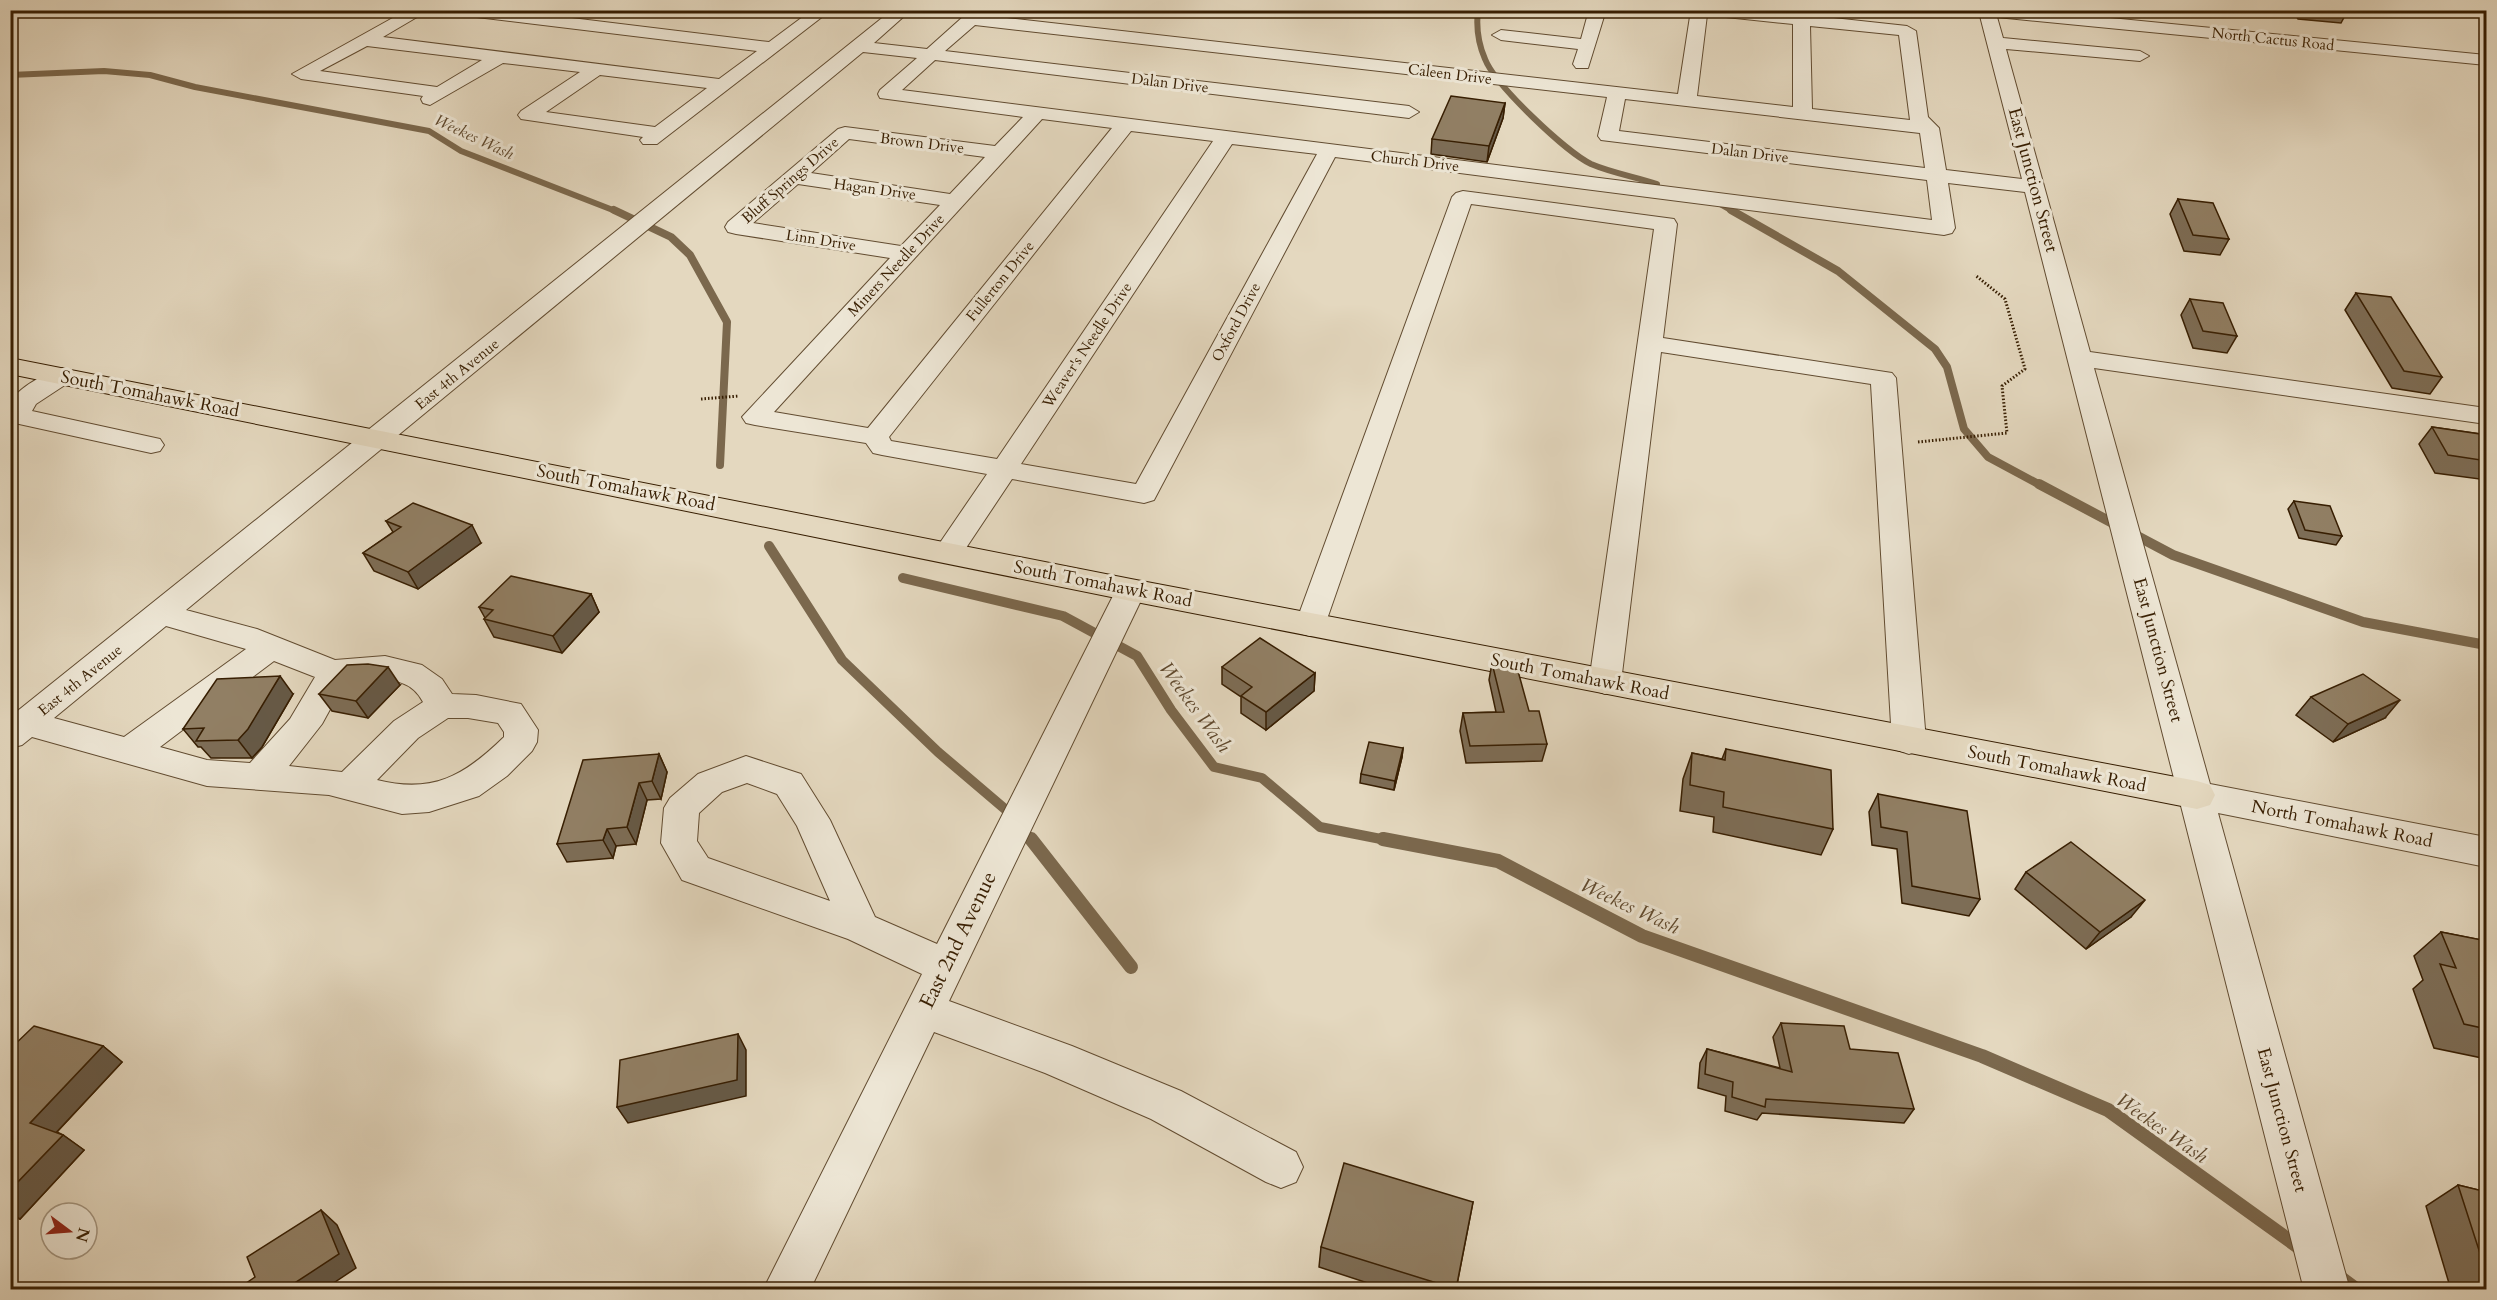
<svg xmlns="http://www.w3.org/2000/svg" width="2497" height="1300" viewBox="0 0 2497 1300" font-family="Cardo,serif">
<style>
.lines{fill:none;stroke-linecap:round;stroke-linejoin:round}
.stream-far3{stroke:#7b684d;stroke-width:6}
.stream-far2{stroke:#7b684d;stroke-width:8}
.stream-far1{stroke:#7b684d;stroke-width:10}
.stream{stroke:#7b684d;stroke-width:14}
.minor-casing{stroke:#624c31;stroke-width:2}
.major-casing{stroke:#371e02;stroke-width:2}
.path{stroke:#371e02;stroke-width:3;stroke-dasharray:1.5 2;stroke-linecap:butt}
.minor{fill:#ede6d5;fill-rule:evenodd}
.major{fill:#e4d8bf;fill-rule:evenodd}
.wall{fill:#7d6d56;stroke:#371e02;stroke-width:1.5}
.shaded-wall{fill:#665946;stroke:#371e02;stroke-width:1.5}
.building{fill:#917f64;stroke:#371e02;stroke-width:1.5}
.labels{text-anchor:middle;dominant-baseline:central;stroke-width:6;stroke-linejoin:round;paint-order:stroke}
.far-street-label{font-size:15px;fill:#371e02;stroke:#ede6d5}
.far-water-label{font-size:16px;font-style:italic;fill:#5f492e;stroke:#ede6d5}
.street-label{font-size:18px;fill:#371e02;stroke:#ede6d5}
.water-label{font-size:20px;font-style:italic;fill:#5f492e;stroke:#ede6d5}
.near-street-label{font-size:21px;fill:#371e02;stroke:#ede6d5}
</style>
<rect width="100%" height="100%" fill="#e4d8bf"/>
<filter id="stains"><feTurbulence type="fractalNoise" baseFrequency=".00333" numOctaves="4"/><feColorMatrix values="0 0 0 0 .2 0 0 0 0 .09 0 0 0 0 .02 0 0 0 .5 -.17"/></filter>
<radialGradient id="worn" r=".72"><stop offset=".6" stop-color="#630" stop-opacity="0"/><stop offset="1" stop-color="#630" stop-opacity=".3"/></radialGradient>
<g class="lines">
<g class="stream-far3">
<path d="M1478 10C1476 27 1478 43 1485 59 1495 85 1566 152 1591 164 1612 173 1636 177 1657 184"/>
<path d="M10 75 104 71 150 75 195 87 429 131 461 151 618 212"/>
<path d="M1720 204 1734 212"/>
</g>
<g class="stream-far2">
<path d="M614 210 671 237 690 255 727 322 720 465"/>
<path d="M1731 210 1838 271 1935 349 1947 367 1964 429 1988 457 2042 486"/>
</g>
<g class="stream-far1">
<path d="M2039 484 2173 555 2363 622 2486 645"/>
<path d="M769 546 842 660 938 752 1012 815 1032 841"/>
<path d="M903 578 1063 616 1137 656 1171 710 1214 767 1262 778 1320 827 1391 841"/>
</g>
<g class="stream">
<path d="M1031 839 1131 967"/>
<path d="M1383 839 1498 861 1642 936 1982 1056 2108 1110 2304 1251"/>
<path d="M2338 1276 2357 1290"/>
</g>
<g class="minor-casing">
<g id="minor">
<path d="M407 10H429L383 37 719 79 757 51 460 15 452 10H506L769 42 812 10H831L657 144H643L640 140 643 137 521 119 518 115 521 111 580 72 503 63 430 105 423 103 421 99 423 96 301 79 292 74ZM367 46 482 60 437 87 320 71ZM600 75 707 88 655 127 546 112Z"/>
<path d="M892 10H911L874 43 927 49 965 15 971 14 1678 94 1691 10H1760L1907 26 1916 31 1928 117 1939 128 1946 170 2022 179 1980 16 1967 14 1965 10H2030L2486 55V65L1997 17 2003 38 2140 51 2149 56 2140 61 2006 49 2090 352 2486 408V424L2094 368 2210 784 2486 837V867L2218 813 2350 1290H2304L2025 192 1948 183 1955 228 1952 233 1944 235 1335 157 1154 500 1144 503 1012 479 958 560 948 563 938 560 933 553 987 474 882 455 873 453 866 443 755 425 746 423 742 417 890 258 736 234 728 232 725 227 728 222 838 129 845 127 995 146 1023 117 880 98 878 94 880 90 917 58 863 52 186 610 257 629 335 660 385 656 422 665 442 679 452 694 476 695 521 704 538 730 537 742 532 751 507 776 479 796 429 812 402 814 329 795 207 786 32 737 22 745 10 748V717ZM1707 15 1793 24V107L1697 96ZM975 25 1607 97 1598 136 1601 140 1927 180 1932 220 902 90 935 60 1409 118 1419 112 1409 106 945 51ZM1810 26 1899 35 1910 120 1812 109ZM1625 99 1920 133 1925 168 1619 131ZM1042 119 1112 128 868 428 774 412ZM1131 131 1213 141 997 459 891 441 889 437ZM849 139 985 157 950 194 811 173ZM1232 144 1317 154 1136 484 1021 464ZM798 184 940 205 901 246 753 223ZM166 626 246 649 124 737 54 718ZM274 661 315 677 290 719 250 763 207 760 160 747ZM371 679C393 679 412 681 423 702L394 721 342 772 289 766 322 724 345 682ZM448 718H468L498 723 504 732V737C464 776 433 794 377 780L418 738Z"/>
<path d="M1589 10H1606L1588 68H1576L1573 64 1578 49 1501 40 1492 35 1501 30 1581 39Z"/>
<path d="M1463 191 1674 219 1677 224 1663 338 1892 373 1896 378 1926 741 1921 750 1909 754 1897 750 1892 741 1871 384 1661 352 1621 682 1616 690 1605 694 1594 690 1589 682 1654 229 1471 204 1325 625 1321 633 1310 636 1299 633 1295 625 1452 197 1456 193Z"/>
<path d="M62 368 71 371 75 376 71 381 36 404 32 411 160 439 164 445 160 451 151 453 10 422C10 416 9 408 11 403 16 388 48 372 62 368Z"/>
<path d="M1131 580 1142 583 1146 590 949 1001 1072 1046 1181 1091 1296 1152 1303 1167 1296 1182 1281 1188 1266 1182 1151 1119 1045 1073 934 1032 810 1290H763L922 974 848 939 682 880 661 843 664 808 670 798 698 774 746 756 801 774 830 820 875 917 937 944 1116 590 1120 583ZM747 783 777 794 797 826 830 901 708 858 697 841 699 813 722 792Z"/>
</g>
</g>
<g class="major-casing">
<path id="major" d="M10 358 1131 579 2197 781 2210 785 2215 795 2210 805 2197 809 1131 601 10 374Z"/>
</g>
<g class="path">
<path d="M701 399 739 396"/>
<path d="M1918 442 2007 433 2002 386 2025 369 2005 299 1975 275"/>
</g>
<use href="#minor" class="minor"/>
<use href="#major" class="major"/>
</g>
<g class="wall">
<path d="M2292 10H2348L2341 23 2298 19Z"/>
<path d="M1505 103 1503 118 1487 162 1431 154 1432 139Z"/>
<path d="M2178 199 2229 239 2220 255 2184 251 2170 214Z"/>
<path d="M2356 293 2442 377 2430 394 2392 388 2345 310Z"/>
<path d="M2190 299 2237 336 2227 353 2193 348 2181 315Z"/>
<path d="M2432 427 2487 435V480L2435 473 2419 444Z"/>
<path d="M2294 501 2342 536 2336 545 2299 538 2288 509Z"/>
<path d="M386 521 481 543 418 589 374 571 363 553 393 532Z"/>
<path d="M591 594 599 612 562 653 494 637 484 619 485 618 479 607Z"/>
<path d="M1492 663 1547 744 1542 761 1466 763 1460 731 1463 713 1496 712 1489 680Z"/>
<path d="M1222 667 1315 673 1314 691 1266 730 1241 713V697L1222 684Z"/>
<path d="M400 685 368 718 332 711 319 694Z"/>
<path d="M293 694 262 747 252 758H211L201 747H198L183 729Z"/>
<path d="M2311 697 2385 718 2333 742 2296 715Z"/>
<path d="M2487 716V727L2482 721Z"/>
<path d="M1403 748 1402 757 1394 790 1360 783 1361 774Z"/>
<path d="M1726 749 1833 829 1821 855 1713 832 1714 817 1680 811 1683 779 1692 753 1722 759Z"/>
<path d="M659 754 667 772 661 799 647 800 636 844 616 846 613 858 567 862 557 844Z"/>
<path d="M1878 794 1980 899 1969 916 1902 903 1897 849 1872 845 1869 812Z"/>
<path d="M2026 872 2131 917 2086 949 2015 889Z"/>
<path d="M2441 932 2487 941V1059L2434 1048 2413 989 2423 980 2414 956Z"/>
<path d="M1781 1023 1850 1049 1914 1109 1904 1123 1762 1113 1757 1120 1725 1111 1726 1096 1698 1088 1700 1063 1707 1049 1780 1068 1773 1037Z"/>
<path d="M103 1046 122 1062 57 1132 63 1135 84 1150 20 1219 10 1215V1049Z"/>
<path d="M2458 1185 2487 1192V1290H2451L2426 1206Z"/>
<path d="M1473 1202 1456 1290H1389L1319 1267 1321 1247Z"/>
</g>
<g class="shaded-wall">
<path d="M1505 103 1503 118 1487 162 1489 146Z"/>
<path d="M472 525 481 543 418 589 408 572Z"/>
<path d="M591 594 599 612 562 653 553 636Z"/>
<path d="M388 667 400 685 368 718 356 701Z"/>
<path d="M1315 673 1314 691 1266 730V712Z"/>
<path d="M280 676 293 694 262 747 252 758 238 740Z"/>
<path d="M2400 700 2385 718 2333 742 2348 724Z"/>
<path d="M1403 748 1402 757 1394 790 1395 781Z"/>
<path d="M659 754 667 772 661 799 652 781Z"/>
<path d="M639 783 647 800 636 844 627 827Z"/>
<path d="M607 829 616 846 613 858 603 840Z"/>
<path d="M2145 900 2131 917 2086 949 2100 932Z"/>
<path d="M738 1034 746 1050V1096L628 1123 617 1107Z"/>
<path d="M103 1046 122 1062 51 1138 30 1123Z"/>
<path d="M63 1135 84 1150 20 1219 10 1213V1190Z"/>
<path d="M321 1210 337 1225 356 1268 323 1290H284Z"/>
</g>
<g class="building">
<path d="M1451 96 1505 103 1489 146 1432 139Z"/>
<path d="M2178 199 2213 203 2229 239 2193 235Z"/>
<path d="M2356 293 2391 297 2442 377 2404 371Z"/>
<path d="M2190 299 2223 303 2237 336 2203 331Z"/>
<path d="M2432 427 2487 435V461L2448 455Z"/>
<path d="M2294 501 2330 506 2342 536 2305 530Z"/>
<path d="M413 503 472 525 408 572 363 553 401 527 386 521Z"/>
<path d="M511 576 591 594 553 636 484 619 493 610 479 607Z"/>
<path d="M1260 638 1315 673 1266 712 1241 696 1252 687 1222 667Z"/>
<path d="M1515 660 1529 711H1539L1547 744 1470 746 1463 713 1504 712 1492 663Z"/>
<path d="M368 664 388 667 356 701 319 694 347 665Z"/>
<path d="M2363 674 2400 700 2348 724 2311 697Z"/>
<path d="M280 676 248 729 238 740 196 741 204 728 183 729 217 679Z"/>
<path d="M1369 742 1403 748 1395 781 1361 774Z"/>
<path d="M1726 749 1831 770 1833 829 1723 807 1724 792 1690 785 1692 753 1725 760Z"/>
<path d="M659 754 652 781 639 783 627 827 607 829 603 840 557 844 583 760Z"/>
<path d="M1878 794 1967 811 1980 899 1912 886 1907 832 1881 827Z"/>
<path d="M2071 842 2145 900 2100 932 2026 872Z"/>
<path d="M2441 932 2487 941V1029L2464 1024 2440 964 2456 968Z"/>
<path d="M1781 1023 1844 1026 1850 1049 1898 1053 1914 1109 1766 1099 1765 1107 1732 1097 1733 1082 1705 1074 1707 1049 1792 1072Z"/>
<path d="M34 1026 103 1046 30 1123 63 1135 10 1190V1083L14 1079 10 1078V1049Z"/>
<path d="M738 1034 737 1080 617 1107 620 1060Z"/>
<path d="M1344 1163 1473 1202 1456 1289 1321 1247Z"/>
<path d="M2458 1185 2487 1192V1275Z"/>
<path d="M321 1210 339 1254 284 1290H236L255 1277 247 1257Z"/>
</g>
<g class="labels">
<g class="far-street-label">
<text transform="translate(2273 39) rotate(6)">North Cactus Road</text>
<text transform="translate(1450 74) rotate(7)">Caleen Drive</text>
<text transform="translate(1170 83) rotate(7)">Dalan Drive</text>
<text transform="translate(922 143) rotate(7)">Brown Drive</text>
<text transform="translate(1750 153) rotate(7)">Dalan Drive</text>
<text transform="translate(1415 161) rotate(7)">Church Drive</text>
<text transform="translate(790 180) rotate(-41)">Bluff Springs Drive</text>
<text transform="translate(875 189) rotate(8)">Hagan Drive</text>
<text transform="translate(821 240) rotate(9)">Linn Drive</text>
<text transform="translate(896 265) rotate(-47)">Miners Needle Drive</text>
<text transform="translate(1000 281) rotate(-51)">Fullerton Drive</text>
<text transform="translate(1236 322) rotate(-62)">Oxford Drive</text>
<text transform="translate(1087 345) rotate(-56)">Weaver's Needle Drive</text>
<text transform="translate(457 374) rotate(-39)">East 4th Avenue</text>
<text transform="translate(80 680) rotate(-39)">East 4th Avenue</text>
</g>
<g class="far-water-label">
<text transform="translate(474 137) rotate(25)">Weekes Wash</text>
</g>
<g class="street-label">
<text transform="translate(2033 180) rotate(75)">East Junction Street</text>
<text transform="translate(150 394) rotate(11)">South Tomahawk Road</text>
<text transform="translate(626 488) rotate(11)">South Tomahawk Road</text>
<text transform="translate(1103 584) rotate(11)">South Tomahawk Road</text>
<text transform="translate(2158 650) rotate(75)">East Junction Street</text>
<text transform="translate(1580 677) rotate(11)">South Tomahawk Road</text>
<text transform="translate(2057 769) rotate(11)">South Tomahawk Road</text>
<text transform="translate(2342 824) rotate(11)">North Tomahawk Road</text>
<text transform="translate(2282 1120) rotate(75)">East Junction Street</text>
</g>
<g class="water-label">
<text transform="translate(1195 707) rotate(54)">Weekes Wash</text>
<text transform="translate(1630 906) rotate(25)">Weekes Wash</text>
<text transform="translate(2162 1128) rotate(35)">Weekes Wash</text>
</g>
<g class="near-street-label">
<text transform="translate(958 940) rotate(-64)">East 2nd Avenue</text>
</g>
</g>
<rect width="2497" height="1300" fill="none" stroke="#e4d8bf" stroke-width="36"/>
<rect x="12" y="12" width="2473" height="1276" fill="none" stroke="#371e02" stroke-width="3"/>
<rect x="18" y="18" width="2461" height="1264" fill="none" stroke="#371e02" stroke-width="1.5"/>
<g transform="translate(69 1231) rotate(106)"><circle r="28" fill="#ede6d5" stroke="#a49681" stroke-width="1.5"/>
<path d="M0-4.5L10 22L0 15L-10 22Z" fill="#8f2418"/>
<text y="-9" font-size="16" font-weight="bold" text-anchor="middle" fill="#371e02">N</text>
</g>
<rect width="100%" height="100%" filter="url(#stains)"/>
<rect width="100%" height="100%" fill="url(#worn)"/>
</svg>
